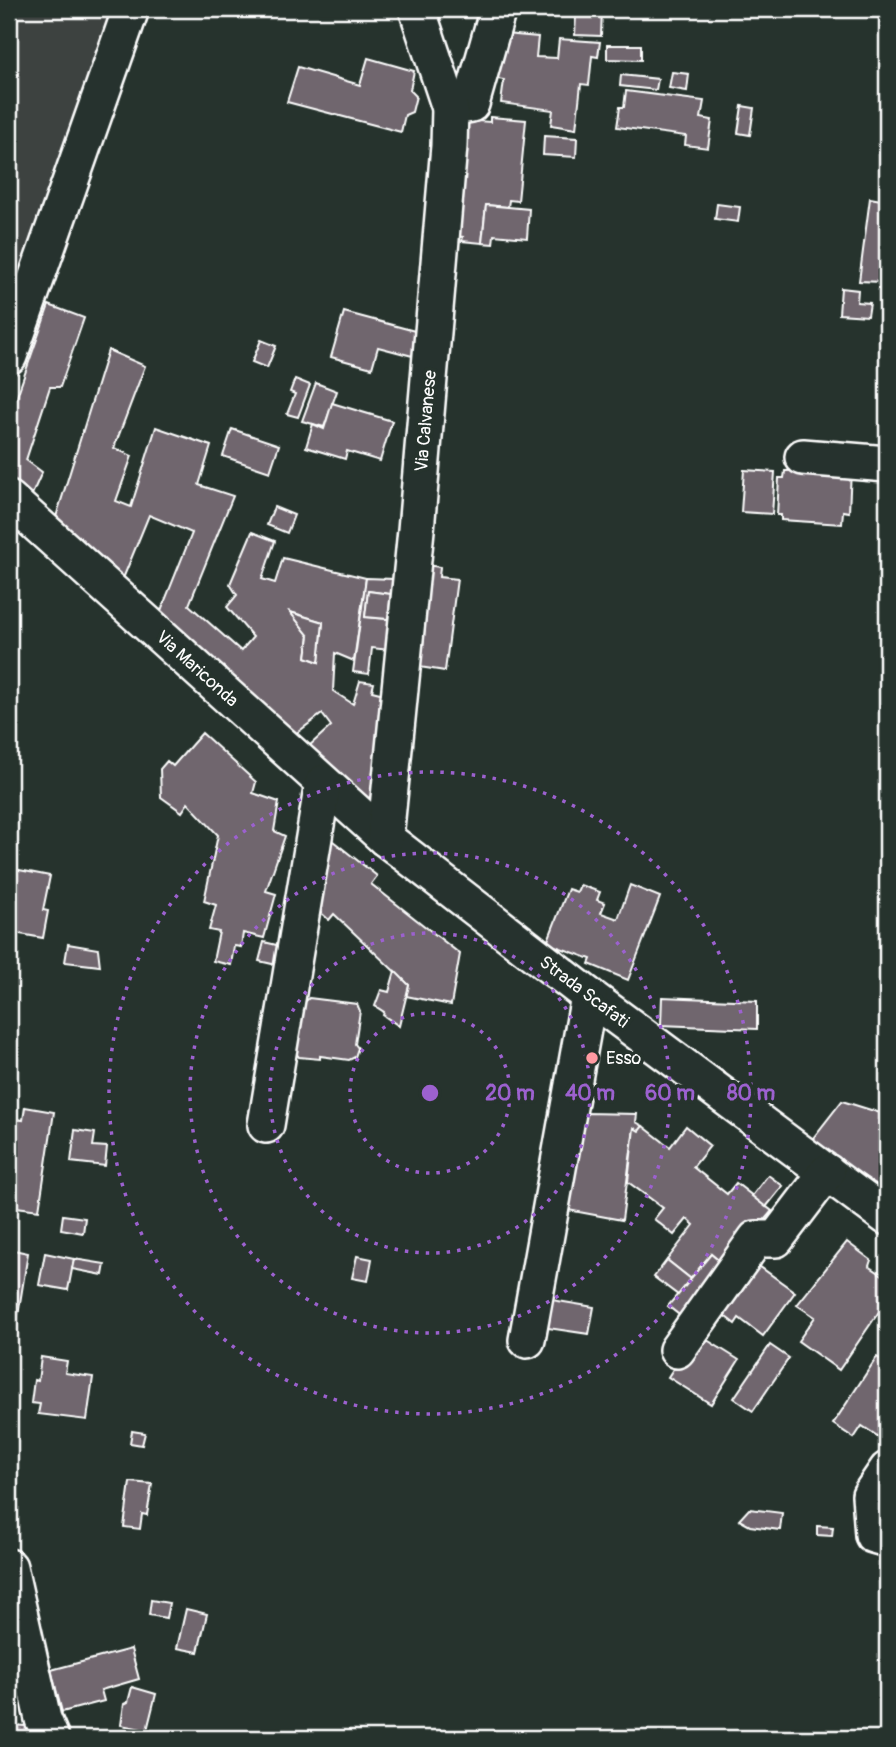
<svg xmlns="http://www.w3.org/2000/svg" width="896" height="1747" viewBox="0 0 896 1747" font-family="Pangolin,sans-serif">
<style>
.built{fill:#3c4240}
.building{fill:#6f666e;stroke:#fff;stroke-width:2;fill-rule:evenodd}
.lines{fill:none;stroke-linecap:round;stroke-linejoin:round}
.minor-casing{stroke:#fff;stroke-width:40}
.minor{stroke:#26332d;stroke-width:35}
.ring{fill:none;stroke:#9c61cf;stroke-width:3.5;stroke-dasharray:3.5 7}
.poi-dot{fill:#ff9aa2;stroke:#26332d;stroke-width:2.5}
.labels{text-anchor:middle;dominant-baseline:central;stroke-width:7;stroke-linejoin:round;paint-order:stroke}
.street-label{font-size:18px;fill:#fff;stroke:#26332d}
.poi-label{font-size:18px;fill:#fff;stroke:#26332d;text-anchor:start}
.centre{fill:#9c61cf;stroke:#26332d;stroke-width:3.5}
.ring-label{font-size:21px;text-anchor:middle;font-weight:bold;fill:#9c61cf;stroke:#26332d;stroke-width:7;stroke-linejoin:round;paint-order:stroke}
</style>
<rect width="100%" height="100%" fill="#26332d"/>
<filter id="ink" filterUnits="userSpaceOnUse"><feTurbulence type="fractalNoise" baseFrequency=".0143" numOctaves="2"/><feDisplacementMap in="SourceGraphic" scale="14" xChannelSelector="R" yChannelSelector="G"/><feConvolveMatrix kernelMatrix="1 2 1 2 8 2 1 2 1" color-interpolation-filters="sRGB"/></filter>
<g filter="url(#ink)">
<path class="built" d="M9 9H132L9 341Z"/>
<g class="building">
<path d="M542 9H602L601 36 575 35 576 14 542 12Z"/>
<path d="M505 34 538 37 536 57 557 58 559 39 600 42 598 57 592 56 589 85 581 84 576 129 551 125 553 110 501 103 504 80 492 78Z"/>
<path d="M887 41V102H881Z"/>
<path d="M607 45H641V60L607 59Z"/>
<path d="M368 58 414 71 410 90 416 96 412 112 405 115 401 132 287 102 298 67 360 85Z"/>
<path d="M672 72 689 74 687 91 669 88Z"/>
<path d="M621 75 658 79 656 90 620 86Z"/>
<path d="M626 91 704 101 701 118 712 120 708 148 685 145 686 136 617 127 620 107H624Z"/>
<path d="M742 106 754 108 750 135 738 133Z"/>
<path d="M490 117 526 120 518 201 509 200 508 207 486 205 482 243 462 241 463 237 453 236 464 120 490 122Z"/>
<path d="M544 136 577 138 576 157 543 155Z"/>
<path d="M870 198 887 201V294L881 293 882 282 859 281Z"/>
<path d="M717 204 740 207 738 222 715 219Z"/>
<path d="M486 205 529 209 527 238 494 235 493 244 482 243Z"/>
<path d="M841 288 858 290 857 302 870 303 868 316 839 314Z"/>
<path d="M49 305 84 318 60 387H50L26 460 42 472 30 499 9 473V419Z"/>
<path d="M344 312 426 334 420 358 378 347 372 368 331 357Z"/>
<path d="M261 340 276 346 267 368 252 362Z"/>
<path d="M108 350 145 366 114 448 132 456 116 501 131 507 156 427 211 446 199 485 233 496 189 605 241 651 253 637 227 607 237 595 230 584 252 532 275 541 262 579 275 583 283 558 366 578 354 661 335 653 333 691 353 704 360 681 374 683 372 691 396 697 371 813 309 746 331 726 322 714 294 735 158 618 192 533 149 515 120 586 56 517ZM290 612 323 622 319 662 306 657 309 636Z"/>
<path d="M295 379 310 385 298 417 287 414 295 394 290 392Z"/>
<path d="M316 383 337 391 324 427 302 421Z"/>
<path d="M332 403 392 421 380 461 347 451 345 459 306 447 313 424 324 429Z"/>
<path d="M232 429 279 445 270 472 223 456Z"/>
<path d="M744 470 775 472 772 514 741 512Z"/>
<path d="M851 470 849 512 843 511 842 524 781 520V515H777L779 478H784L785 471Z"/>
<path d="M274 507 294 515 287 533 267 525Z"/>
<path d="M426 565 440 567 439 577 457 579 445 671 413 666Z"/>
<path d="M366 578 394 579 399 651 372 648 369 674 353 672ZM368 591 391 594 388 619 365 617Z"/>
<path d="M368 591 391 594 388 619 365 617Z"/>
<path d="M290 612 323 622 319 662 306 657 309 636Z"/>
<path d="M202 733 256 782 253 793 279 802 274 831 285 836 266 891 276 894 264 938 243 933 241 947 234 946 231 965 213 961 219 932 209 930 216 905 204 901 218 835 188 803 182 812 161 797 160 769 167 761 173 766Z"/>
<path d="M328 837 377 876 371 884 460 954 451 1005 406 996 409 985 334 914 329 920 310 903Z"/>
<path d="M9 868 50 876 43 910 48 911 43 938 9 932V935Z"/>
<path d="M580 885 600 892 597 900 605 903 601 913 618 919 630 885 660 897 628 980 589 964 591 959 547 943 568 889 577 892Z"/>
<path d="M264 942 285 947 281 966 259 961Z"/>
<path d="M68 944 98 949 100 966 65 962Z"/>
<path d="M395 971 409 985 399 1026 383 1015 384 1012 375 1006 381 990 389 992Z"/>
<path d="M662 997 757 1001V1029L661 1025Z"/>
<path d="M309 998 357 1004 360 1011 355 1044 358 1048 355 1057 349 1060 320 1056V1059L299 1057 293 1049 300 1007Z"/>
<path d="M842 1101 887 1115V1191L810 1142Z"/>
<path d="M25 1107 54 1112 39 1210 9 1206V1118L23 1120Z"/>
<path d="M585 1113 637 1114 636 1122 643 1126 639 1131 634 1128 622 1220 568 1210Z"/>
<path d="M643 1126 670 1147 686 1126 710 1146 693 1167 727 1194 736 1183 772 1211 725 1266 711 1254 691 1279 667 1260 694 1225 687 1219 674 1235 654 1219 663 1208 628 1182 634 1128 639 1131Z"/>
<path d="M75 1130 95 1133 93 1146 107 1147 105 1166 71 1162Z"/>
<path d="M768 1175 783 1186 766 1207 752 1196Z"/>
<path d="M63 1215 85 1218 83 1233 61 1229Z"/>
<path d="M847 1242 871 1260 869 1266 887 1278V1300L839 1370 798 1341 815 1317 797 1305Z"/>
<path d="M9 1249 28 1253 16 1328 9 1326Z"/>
<path d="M45 1253 74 1259 68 1290 39 1285Z"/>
<path d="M711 1254 725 1266 683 1318 668 1306Z"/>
<path d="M357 1256 372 1259 368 1281 352 1278Z"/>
<path d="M74 1259 105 1264 103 1275 72 1269Z"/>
<path d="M667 1260 691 1279 678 1295 654 1277Z"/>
<path d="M752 1261 795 1292 763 1336 739 1318 735 1324 717 1310Z"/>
<path d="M546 1299 594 1307 589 1334 541 1327Z"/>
<path d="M696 1333 739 1360 711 1404 668 1377Z"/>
<path d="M770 1345 789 1358 753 1411 734 1398Z"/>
<path d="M41 1357 67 1361 65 1373 93 1377 87 1420 38 1414 40 1404 31 1403 34 1380 38 1381Z"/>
<path d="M877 1357 887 1364V1425L879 1437 862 1426 854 1438 833 1424Z"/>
<path d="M132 1431 145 1433 142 1445 130 1443Z"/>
<path d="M130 1482 152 1484 147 1515 142 1514 140 1529 124 1527Z"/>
<path d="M749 1509 782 1513 780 1530 750 1526 739 1520Z"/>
<path d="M817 1526 833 1527 832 1536 817 1535Z"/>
<path d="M151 1600 169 1603 166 1618 149 1615Z"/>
<path d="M186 1609 207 1614 198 1652 177 1648Z"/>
<path d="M131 1649 139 1679 101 1690 104 1701 62 1712 51 1670Z"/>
<path d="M132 1687 156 1694 147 1730 121 1725 124 1704 128 1702Z"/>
<path d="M9 1725 26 1726 24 1738H9Z"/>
</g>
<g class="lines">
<g class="minor-casing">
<g id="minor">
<path d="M450 108 471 104 498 9"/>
<path d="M9 356 131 9"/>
<path d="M803 457 887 464"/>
<path d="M9 499 385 838 589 996 887 1217"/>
<path d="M385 838 416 530 449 146 450 108 417 9"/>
<path d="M266 1125 323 783"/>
<path d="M527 1340 589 996"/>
<path d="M677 1350 756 1239H776L827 1172"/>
<path d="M887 1470 870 1495 873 1535 887 1539"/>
<path d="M9 1567 43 1719 51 1738"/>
</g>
</g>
<use href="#minor" class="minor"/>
</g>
</g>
<g class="ring">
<circle cx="430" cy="1093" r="80"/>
<circle cx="430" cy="1093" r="160"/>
<circle cx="430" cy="1093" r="240"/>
<circle cx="430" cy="1093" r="321"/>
</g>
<circle class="poi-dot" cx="592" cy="1058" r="7"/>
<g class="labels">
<g class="street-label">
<text transform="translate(426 421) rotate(-85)">Via Calvanese</text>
<text transform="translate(197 669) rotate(42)">Via Mariconda</text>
<text transform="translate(584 992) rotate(37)">Strada Scafati</text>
</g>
<g class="poi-label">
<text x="606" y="1058">Esso</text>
</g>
</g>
<circle cx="430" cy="1093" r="10" class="centre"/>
<g class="ring-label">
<text x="510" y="1100">20 m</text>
<text x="590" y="1100">40 m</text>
<text x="670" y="1100">60 m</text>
<text x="751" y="1100">80 m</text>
</g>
<rect width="896" height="1747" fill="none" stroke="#26332d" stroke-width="35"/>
<rect x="18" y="18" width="861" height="1712" fill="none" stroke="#fff" stroke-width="2.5" filter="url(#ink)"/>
</svg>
